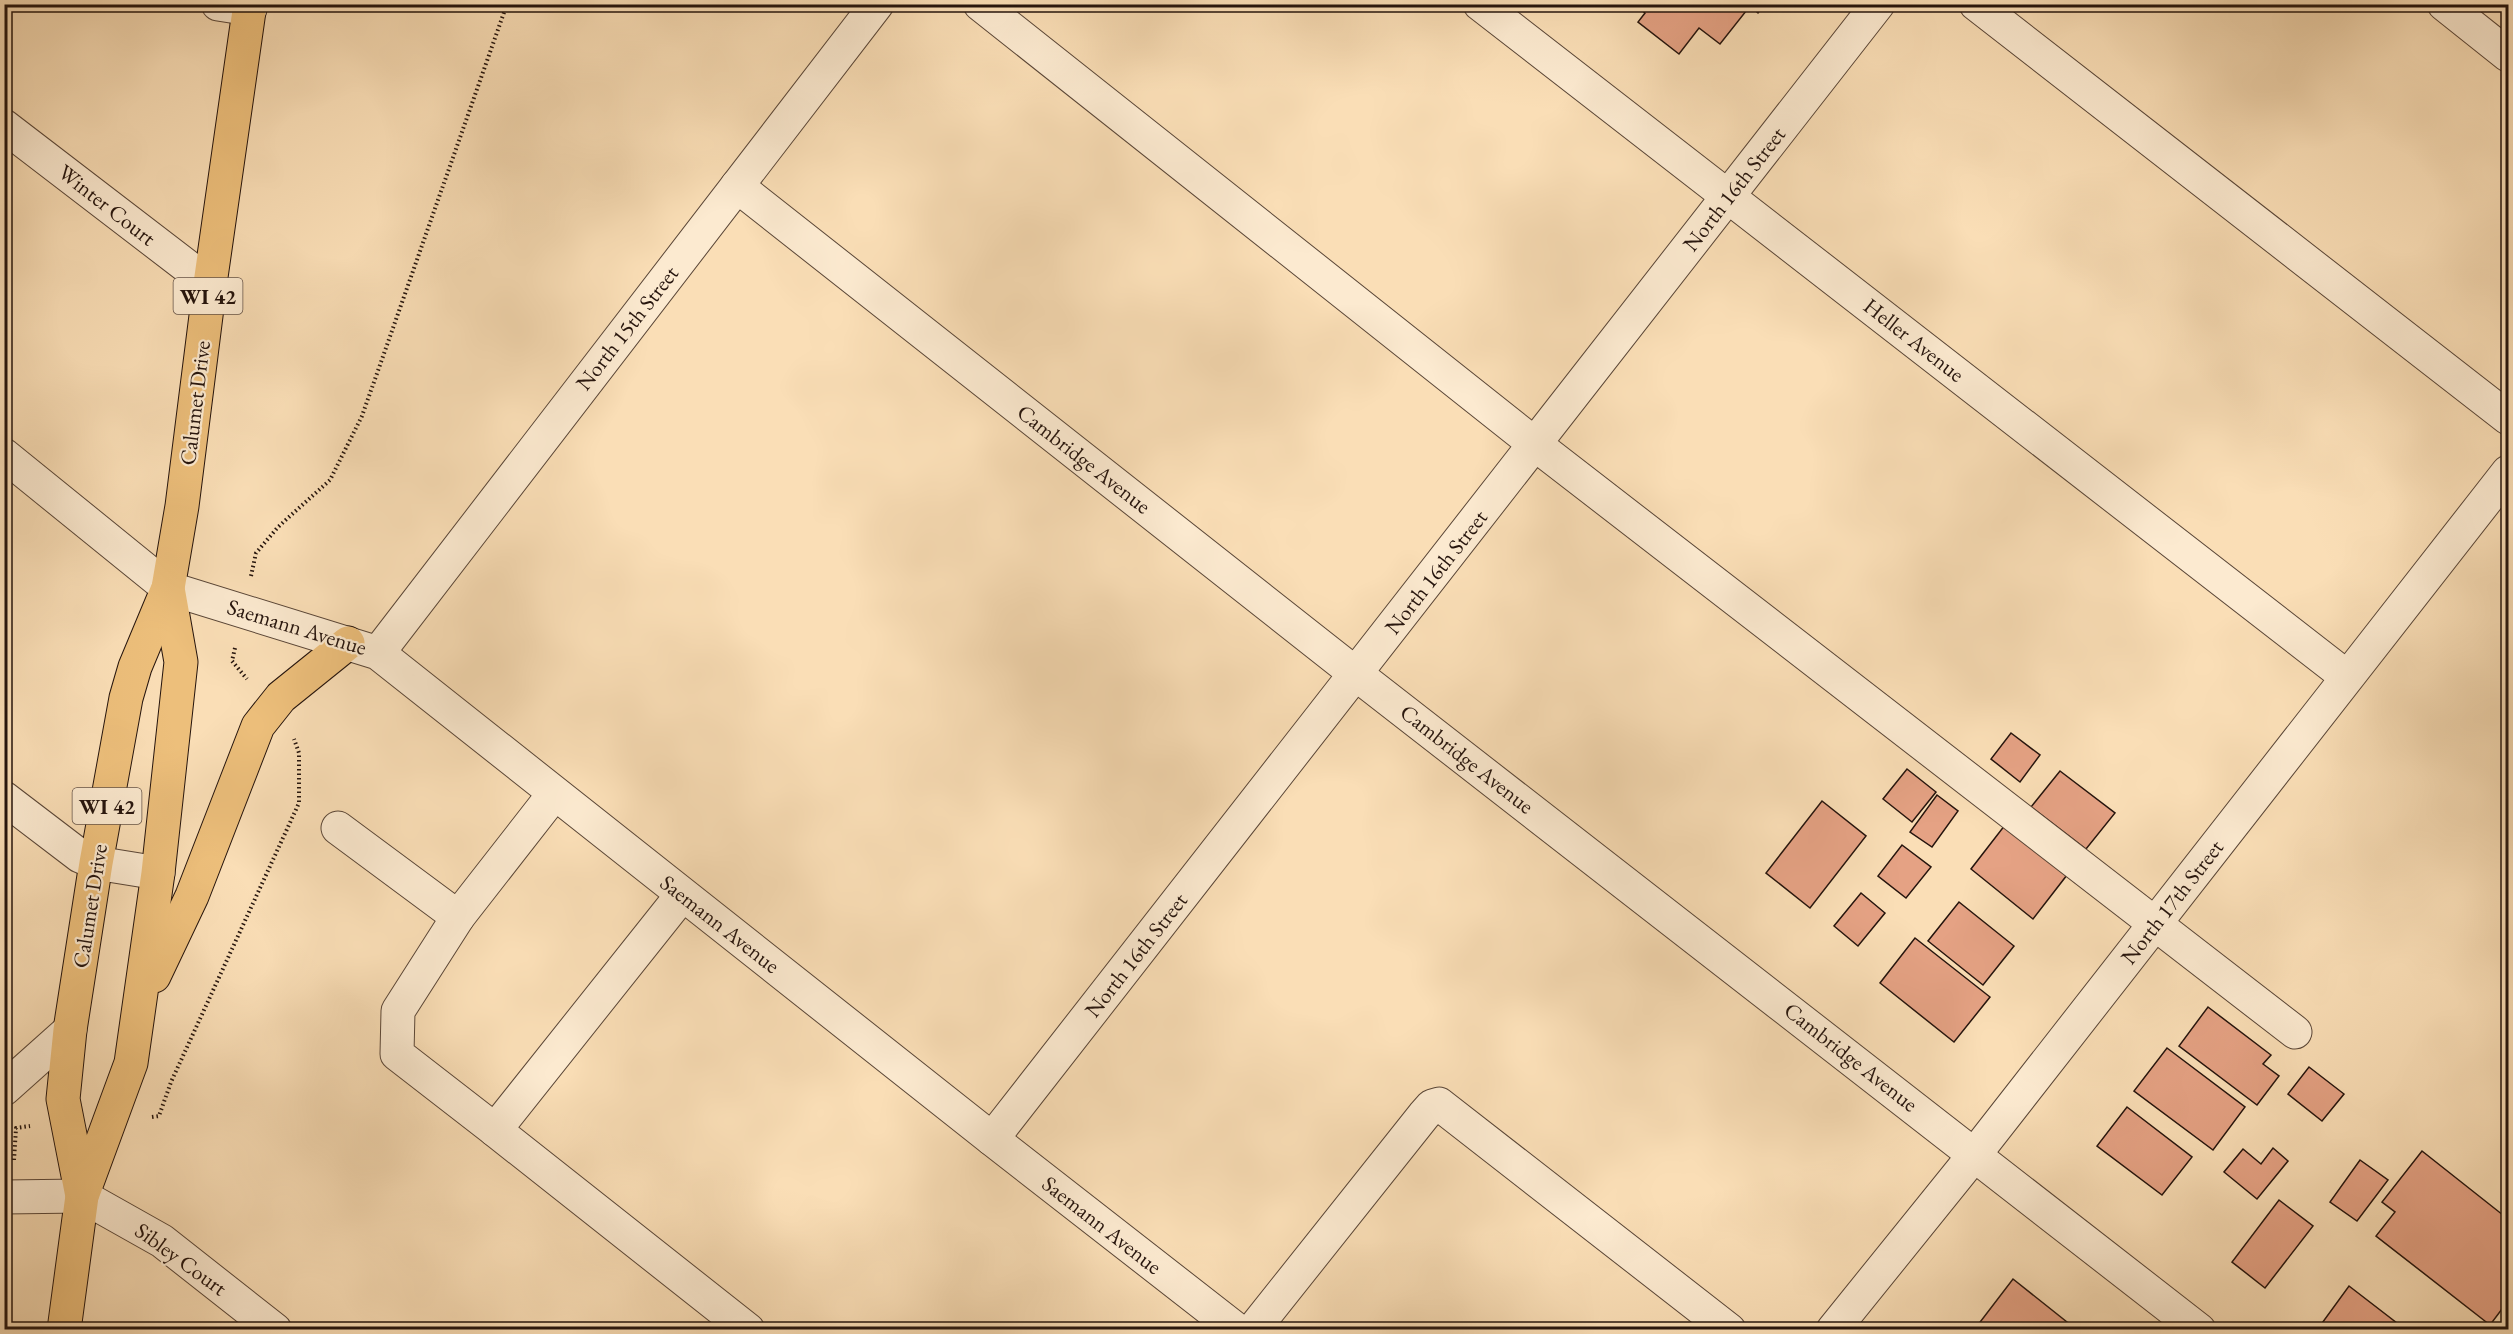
<svg xmlns="http://www.w3.org/2000/svg" width="2513" height="1334" viewBox="0 0 2513 1334" font-family="'EB Garamond',serif">
<style>
.building{fill:#e5a284;stroke:#25140d;stroke-width:1.5}
.lines{fill:none;stroke-linecap:round;stroke-linejoin:round}
.minor-casing{stroke:#5a4637;stroke-width:35}
.major-casing{stroke:#25140d;stroke-width:35}
.path{stroke:#25140d;stroke-width:4;stroke-dasharray:1.5 3;stroke-linecap:butt}
.minor{stroke:#fcead0;stroke-width:33}
.major{stroke:#edbf7b;stroke-width:33}
.labels{text-anchor:middle;dominant-baseline:central;stroke-width:4.5;stroke-linejoin:round;paint-order:stroke}
.shield{fill:#fcead0;stroke:#665448;stroke-width:1.5}
.shield-label{font-size:21px;font-weight:bold;fill:#25140d}
.street-label{font-size:22px;fill:#25140d;stroke:#fcead0}
</style>
<rect width="100%" height="100%" fill="#fadeb6"/>
<filter id="stains"><feTurbulence type="fractalNoise" baseFrequency=".00333" numOctaves="4"/><feColorMatrix values="0 0 0 0 .2 0 0 0 0 .09 0 0 0 0 .02 0 0 0 .5 -.17"/></filter>
<radialGradient id="worn" r=".72"><stop offset=".6" stop-color="#630" stop-opacity="0"/><stop offset="1" stop-color="#630" stop-opacity=".3"/></radialGradient>
<g class="building">
<path d="M1634 4H1765L1758 13 1750 6 1720 44 1699 28 1679 54 1638 22 1645 13Z"/>
<path d="M2011 733 2040 755 2020 782 1991 759Z"/>
<path d="M1907 769 1936 792 1912 822 1883 799Z"/>
<path d="M2060 771 2115 813 2086 849 2031 807Z"/>
<path d="M1937 795 1958 811 1932 847 1910 832Z"/>
<path d="M1822 801 1866 836 1810 908 1766 873Z"/>
<path d="M2005 825 2067 875 2033 919 1971 869Z"/>
<path d="M1902 845 1931 867 1906 898 1878 876Z"/>
<path d="M1861 893 1885 913 1858 946 1834 926Z"/>
<path d="M1959 902 2014 946 1983 985 1928 941Z"/>
<path d="M1915 938 1990 997 1954 1042 1880 983Z"/>
<path d="M2208 1007 2271 1055 2263 1064 2279 1076 2257 1105 2179 1046Z"/>
<path d="M2167 1048 2245 1107 2213 1150 2134 1091Z"/>
<path d="M2309 1067 2344 1094 2322 1121 2288 1094Z"/>
<path d="M2127 1107 2192 1157 2162 1195 2097 1146Z"/>
<path d="M2273 1148 2288 1161 2257 1199 2224 1172 2243 1149 2261 1164Z"/>
<path d="M2422 1151 2508 1219V1301L2490 1325 2376 1236 2395 1212 2382 1202Z"/>
<path d="M2360 1160 2388 1180 2357 1221 2330 1202Z"/>
<path d="M2279 1200 2313 1226 2265 1288 2232 1262Z"/>
<path d="M2013 1279 2077 1330H1974Z"/>
<path d="M2349 1286 2406 1330H2317Z"/>
</g>
<g class="lines">
<g class="minor-casing">
<g id="minor">
<path d="M218 4 250 9"/>
<path d="M980 4 1536 445 2295 1032"/>
<path d="M1480 4 2347 677"/>
<path d="M1976 4 2508 418"/>
<path d="M2444 4 2508 55"/>
<path d="M4 126 210 284"/>
<path d="M737 186 1356 674 2199 1330"/>
<path d="M4 455 168 588 378 653 992 1139 1237 1330"/>
<path d="M378 653 877 4"/>
<path d="M4 798 80 856 96 863 158 873"/>
<path d="M338 828 458 917 554 794"/>
<path d="M682 895 495 1130 748 1330"/>
<path d="M458 917 398 1011 397 1054 495 1130"/>
<path d="M4 1089 70 1030"/>
<path d="M992 1139 1878 4"/>
<path d="M4 1197 82 1196 162 1241 275 1330"/>
<path d="M1253 1330 1424 1115 1432 1106 1439 1104 1729 1330"/>
<path d="M1833 1330 1975 1154 2508 472"/>
</g>
</g>
<g class="major-casing">
<g id="major">
<path d="M154 976 192 896 258 726 281 697 348 643"/>
<path d="M82 1196 63 1099 70 1030 96 863 126 698 135 667 168 588 182 506 210 284 250 4"/>
<path d="M64 1330 82 1196 131 1063 158 873 181 662 168 588"/>
</g>
</g>
<g class="path">
<path d="M251 576 256 553 278 527 330 480 362 416 507 4"/>
<path d="M235 648 232 661 247 679"/>
<path d="M152 1117 159 1116 171 1082 299 803V753L294 739"/>
<path d="M14 1160 16 1128 30 1126"/>
<path d="M5 1330 7 1233"/>
</g>
<use href="#minor" class="minor"/>
<use href="#major" class="major"/>
</g>
<g class="labels">
<g class="shield">
<rect x="173.5" y="278" width="69" height="36" rx="4.5"/>
<rect x="72.5" y="788" width="69" height="36" rx="4.5"/>
</g>
<g class="shield-label">
<text x="208" y="296">WI 42</text>
<text x="107" y="806">WI 42</text>
</g>
<g class="street-label">
<text transform="translate(1734 189) rotate(-52)">North 16th Street</text>
<text transform="translate(107 205) rotate(38)">Winter Court</text>
<text transform="translate(627 328) rotate(-52)">North 15th Street</text>
<text transform="translate(1914 340) rotate(38)">Heller Avenue</text>
<text transform="translate(195 403) rotate(-83)">Calumet Drive</text>
<text transform="translate(1084 459) rotate(38)">Cambridge Avenue</text>
<text transform="translate(1436 572) rotate(-52)">North 16th Street</text>
<text transform="translate(297 627) rotate(17)">Saemann Avenue</text>
<text transform="translate(1467 759) rotate(38)">Cambridge Avenue</text>
<text transform="translate(2172 902) rotate(-52)">North 17th Street</text>
<text transform="translate(90 906) rotate(-81)">Calumet Drive</text>
<text transform="translate(720 924) rotate(38)">Saemann Avenue</text>
<text transform="translate(1136 955) rotate(-52)">North 16th Street</text>
<text transform="translate(1851 1057) rotate(38)">Cambridge Avenue</text>
<text transform="translate(1102 1225) rotate(38)">Saemann Avenue</text>
<text transform="translate(181 1259) rotate(36)">Sibley Court</text>
</g>
</g>
<rect width="2513" height="1334" fill="none" stroke="#fadeb6" stroke-width="24"/>
<rect x="6" y="6" width="2501" height="1322" fill="none" stroke="#25140d" stroke-width="3"/>
<rect x="12" y="12" width="2489" height="1310" fill="none" stroke="#25140d" stroke-width="1.5"/>
<rect width="100%" height="100%" filter="url(#stains)"/>
<rect width="100%" height="100%" fill="url(#worn)"/>
</svg>
